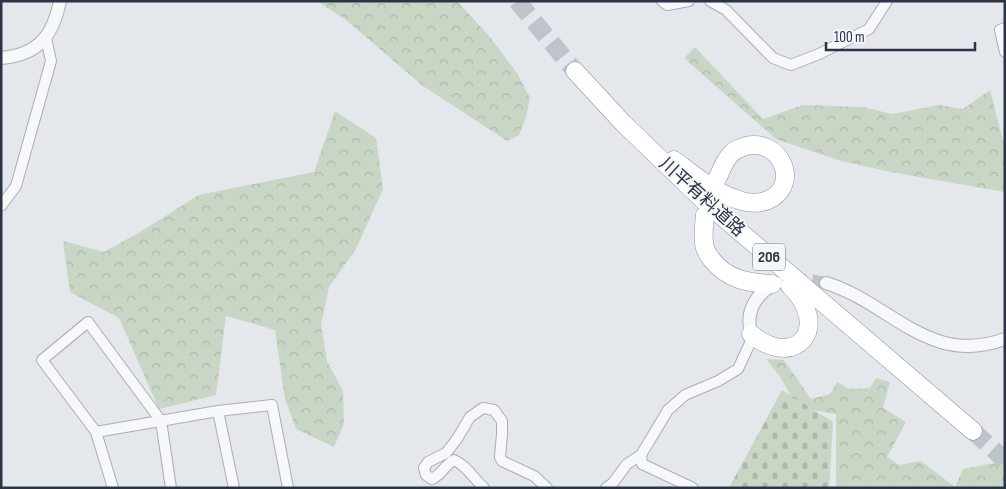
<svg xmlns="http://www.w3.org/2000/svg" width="1006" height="489" viewBox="0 0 1006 489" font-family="'Sofia Sans Condensed','Noto Sans JP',sans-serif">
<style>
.forest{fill:url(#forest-crowns)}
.cemetery{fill:url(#cemetery-stones)}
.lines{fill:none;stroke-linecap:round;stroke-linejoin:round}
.tertiary-tunnel{stroke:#bfc3cb;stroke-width:12;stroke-dasharray:12 6;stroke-linecap:butt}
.motorway-tunnel{stroke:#bfc3cb;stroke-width:18;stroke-dasharray:18 9;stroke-linecap:butt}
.minor-casing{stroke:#a9aeb7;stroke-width:12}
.tertiary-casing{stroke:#a9aeb7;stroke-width:14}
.motorway-casing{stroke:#8b94a3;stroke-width:19}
.minor{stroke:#f7f8fa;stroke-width:10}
.tertiary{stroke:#f7f8fa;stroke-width:12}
.motorway{stroke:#fff;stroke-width:18}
.labels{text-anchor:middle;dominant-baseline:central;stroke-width:4;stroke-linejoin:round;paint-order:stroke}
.shield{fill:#f4f6f9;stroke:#676e7b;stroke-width:1}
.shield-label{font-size:16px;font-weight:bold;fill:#2b3445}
.street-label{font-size:18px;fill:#2b3445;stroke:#f4f6f9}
</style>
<defs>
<pattern id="forest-crowns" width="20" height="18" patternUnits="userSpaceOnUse" patternTransform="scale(1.25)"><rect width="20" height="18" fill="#c9d6c5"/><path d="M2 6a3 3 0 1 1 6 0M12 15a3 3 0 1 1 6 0" fill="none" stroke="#adb8ab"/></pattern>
<pattern id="cemetery-stones" width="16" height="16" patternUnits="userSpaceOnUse" patternTransform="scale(1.25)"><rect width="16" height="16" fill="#c9d6c5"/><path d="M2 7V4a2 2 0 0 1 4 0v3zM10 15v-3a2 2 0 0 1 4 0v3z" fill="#adb8ab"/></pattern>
</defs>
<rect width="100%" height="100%" fill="#e4e7ec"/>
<g class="forest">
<path d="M317 1H457L489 36 517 73 530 98 526 117 519 135 507 141 423 86 346 20Z"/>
<path d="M695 47 763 119 803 105 863 107 892 114 939 105 963 109 990 90 1005 149V192L891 172 841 161 776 139 684 58Z"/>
<path d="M335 111 376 138 383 189 356 249 329 287 321 325 327 361 343 391 344 424 334 447 296 429 285 399 275 330 226 316 216 395 159 409 119 318 70 292 63 241 104 252 140 232 199 195 314 172Z"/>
<path d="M766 359 784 360 811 399 830 394 837 382 849 389 870 388 876 378 890 382 883 408 906 422 887 457 899 465 921 461 955 487 963 469 1005 461V488H836V414L807 409 793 399 779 375Z"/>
</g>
<path class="cemetery" d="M782 390 833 422 829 488H729Z"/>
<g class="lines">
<path class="tertiary-tunnel" d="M794 280H809L826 283"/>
<g class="motorway-tunnel">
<path d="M517 1 575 71"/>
<path d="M973 431 1005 460"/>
</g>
<g class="minor-casing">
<g id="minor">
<path d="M662 1 667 5 689 1"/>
<path d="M710 1 726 10 773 58 791 65 819 54 869 29 887 1"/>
<path d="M1005 28 1000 30 1005 52"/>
<path d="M1 206 16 186 51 61 46 38"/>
<path d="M218 411 234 488"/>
<path d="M96 432 218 411 272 405 288 488"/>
<path d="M113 488 96 432 42 360 88 322 161 421 171 488"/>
<path d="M484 488C474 479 466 465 454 460 444 466 442 474 432 479L426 475 424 468 428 462 446 453 457 439 470 417 483 408 494 410 502 421V434L500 457 502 461 534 476 547 488"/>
<path d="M606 488 613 483 627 464 641 455"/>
<path d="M693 488 642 464 641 455 668 410 685 395 718 381 738 369 751 341V334"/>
</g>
</g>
<g class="tertiary-casing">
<g id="tertiary">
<path d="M1 58C38 55 53 36 60 1"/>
<path d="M826 283C891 303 929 367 1005 339"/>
<path d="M751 334C747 318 750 304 763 292 768 288 771 284 777 283"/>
</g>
</g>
<g class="motorway-casing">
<g id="motorway">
<path d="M575 71 623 123 704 201 973 431"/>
<path d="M674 160C694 175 715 193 739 200 749 204 762 204 772 198 800 181 779 138 746 146 740 148 734 150 730 155 724 162 721 171 717 179"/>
<path d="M705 215C704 224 703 233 704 242 704 249 708 255 712 260 728 280 749 283 772 284"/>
<path d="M751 334C796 371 832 327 790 286"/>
</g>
</g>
<use href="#minor" class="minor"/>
<use href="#tertiary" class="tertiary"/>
<use href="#motorway" class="motorway"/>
</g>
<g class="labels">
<rect class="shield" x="753" y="243.5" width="32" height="27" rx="4"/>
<g class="shield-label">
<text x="769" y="257">206</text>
</g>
<g class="street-label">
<text transform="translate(702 197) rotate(42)">川平有料道路</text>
</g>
</g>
<rect width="1006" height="489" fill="none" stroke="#2b3445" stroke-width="5"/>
<path d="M826 42v8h149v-8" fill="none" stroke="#2b3445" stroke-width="2.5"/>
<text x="834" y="42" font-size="15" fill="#2b3445" stroke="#f4f6f9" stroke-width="4" paint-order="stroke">100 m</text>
</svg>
